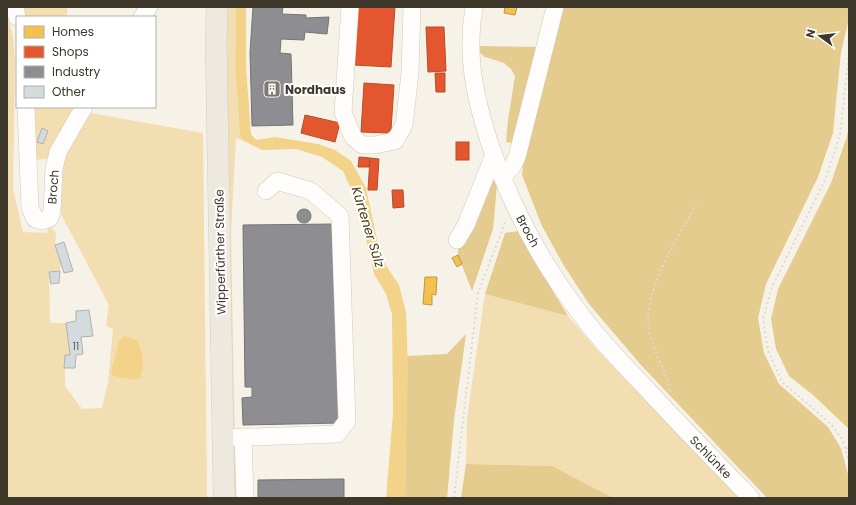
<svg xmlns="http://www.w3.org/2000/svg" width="856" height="505" viewBox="0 0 856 505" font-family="Poppins,sans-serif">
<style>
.green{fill:#f2deb0}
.forest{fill:#e4cb8e}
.water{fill:#f3d38a}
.homes{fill:#f2c14e;stroke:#bc9844}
.shops{fill:#e4572e;stroke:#b24e2d}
.industry{fill:#8d8d92;stroke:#757473}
.building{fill:#d3dbdd;stroke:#aeb2b1}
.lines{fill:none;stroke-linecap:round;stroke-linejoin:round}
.minor-casing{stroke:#cec9be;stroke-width:18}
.major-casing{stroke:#d1cfc8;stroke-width:22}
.path{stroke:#dcdad6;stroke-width:2;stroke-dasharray:2 3;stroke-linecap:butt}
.minor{stroke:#fefdfb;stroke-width:17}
.major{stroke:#ede9df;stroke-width:21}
.labels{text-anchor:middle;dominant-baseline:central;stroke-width:4;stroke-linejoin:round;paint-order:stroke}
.number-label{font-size:10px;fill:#636158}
.poi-label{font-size:12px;font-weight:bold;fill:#3e382b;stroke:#fff;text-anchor:start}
.street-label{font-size:12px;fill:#3e382b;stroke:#fff}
.water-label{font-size:13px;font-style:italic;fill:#48370b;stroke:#fff}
</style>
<rect width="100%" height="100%" fill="#f7f2e7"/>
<g class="green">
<path d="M19 7H68L66 17H22Z"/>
<path d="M224 7H236L235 64 240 136 244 141 236 138 231 233 236 498H231Z"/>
<path d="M7 12 13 36 15 61 13 189 23 232 46 233 50 227 56 232 55 245 61 263 60 271 49 272 50 323H66L70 355H65V386L82 409 102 408 108 382 113 329 106 326 109 305 61 214 60 175 72 138 90 113 203 133 207 498H11L7 495Z"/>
<path d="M30 107H75L47 159 32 160Z"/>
<path d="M485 294 568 316 599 352 739 498H613L552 466 466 464 467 418Z"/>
</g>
<g class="forest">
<path d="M561 7H849V18L841 52 833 133 818 177 766 284 758 318 764 353 779 384 828 427 841 448 849 478V498H767L641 365 589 304 564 266 542 226 522 175 524 157Z"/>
<path d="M478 46 538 47 514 143 506 142 508 120 515 76 511 69 504 63 485 57 478 51Z"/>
<path d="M849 125V429L813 395 789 376 776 349 771 319 778 289 831 183 847 136Z"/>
<path d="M491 168 497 185 493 229 472 291 458 255V247Z"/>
<path d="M519 231 540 270 568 316 485 294 505 233Z"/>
<path d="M466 334 454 420 447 498H405L407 356 447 354Z"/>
<path d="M466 464 552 466 613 498H461Z"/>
</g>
<g class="water">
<path d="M236 7H246V66L251 134 256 140 275 137 318 144 335 150 351 161 366 188 381 258 399 285 406 312 408 366 405 498H386L393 413 392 314 386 294 374 274 358 205 343 171 322 157 296 149 262 150 244 141 240 136 235 64Z"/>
<path d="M125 336 137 340C143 351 145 366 140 378L135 380 113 376 111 372 119 341Z"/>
</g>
<g class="homes">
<path d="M505 7H517L515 15 504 13Z"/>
<path d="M458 255 462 264 457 267 452 258Z"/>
<path d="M425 277H437L436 295 432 294V305L423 304Z"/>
</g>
<g class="shops">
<path d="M358 7H395L391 67 354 65Z"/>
<path d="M426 27H444L446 71 428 72Z"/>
<path d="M435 73H445V92H436Z"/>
<path d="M364 83 394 85 391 130 387 133 361 132Z"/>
<path d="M305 115 340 123 335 142 301 133Z"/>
<rect x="456" y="142" width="13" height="18"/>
<path d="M359 157 370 158 369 167H358Z"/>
<path d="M370 158 379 159 377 190H368Z"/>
<path d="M392 190H403L404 207 393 208Z"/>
</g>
<g class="industry">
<path d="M253 7H283L282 14 306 15V18L329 17 327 34 305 32 304 40 281 39 280 53 291 54 293 125 252 126 250 52Z"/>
<circle cx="304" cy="216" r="7"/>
<path d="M335 224 341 423 243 425 242 398 252 397V387H245L243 225Z"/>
<path d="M344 479V498H258V480Z"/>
</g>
<g class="building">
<path d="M42 128 48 131 43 144 37 142Z"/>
<path d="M64 242 73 271 64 273 55 245Z"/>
<path d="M60 271 59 283 51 284 49 272Z"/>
<path d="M89 310 93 336 81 337 83 354 76 355 75 368H64L65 355H70L66 323 76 321V311Z"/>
</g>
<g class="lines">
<g class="minor-casing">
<g id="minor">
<path d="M15 7 17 17"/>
<path d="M350 7 343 112 353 137 362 145H375L395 141 404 125 410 73 412 7"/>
<path d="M474 7C466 53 474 94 488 138 509 202 541 263 582 316 600 341 623 364 644 386 679 424 715 461 751 498"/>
<path d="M142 17 149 7"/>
<path d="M26 107 30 208 35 219 42 221 50 218 52 211 54 169 58 152 84 107"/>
<path d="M502 177 512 167 517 157 555 7"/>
<path d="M457 240 466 225 494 155"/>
<path d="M243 437 245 498"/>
<path d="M223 438 337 434 347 421 340 216 311 191 277 181 266 191"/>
</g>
</g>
<g class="major-casing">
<path id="major" d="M217 7 216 42 224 498"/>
</g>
<g class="path">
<path d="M849 53 840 135 825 180 772 287 763 319 768 351 782 382 831 424 842 439 849 461"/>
<path d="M670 391C666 371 653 352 649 331 642 290 678 239 696 204"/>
<path d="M846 449 849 446"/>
<path d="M454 498 478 293 506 220"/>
</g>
<use href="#minor" class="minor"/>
<use href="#major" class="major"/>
</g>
<defs>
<g id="building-square" transform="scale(0.9)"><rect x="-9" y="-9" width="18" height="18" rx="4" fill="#7f796d" stroke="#fff"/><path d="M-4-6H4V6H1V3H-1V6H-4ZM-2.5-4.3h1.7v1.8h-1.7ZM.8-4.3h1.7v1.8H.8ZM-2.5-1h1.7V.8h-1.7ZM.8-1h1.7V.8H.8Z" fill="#fff"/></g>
</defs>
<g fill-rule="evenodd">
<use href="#building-square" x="272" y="89"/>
</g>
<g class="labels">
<g class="number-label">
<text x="76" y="346">11</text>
</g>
<g class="poi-label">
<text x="285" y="89">Nordhaus</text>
</g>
<g class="street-label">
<text transform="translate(53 187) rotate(-86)">Broch</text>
<text transform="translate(528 231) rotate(61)">Broch</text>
<text transform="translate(220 252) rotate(-91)">Wipperfürther Straße</text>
<text transform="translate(711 457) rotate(46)">Schlünke</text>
</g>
<g class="water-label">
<text transform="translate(368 227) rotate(73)">Kürtener Sülz</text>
</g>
</g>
<rect width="856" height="505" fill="none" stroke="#3e382b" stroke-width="16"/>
<rect x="16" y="16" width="140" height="92" fill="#ffffff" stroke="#b2afaa"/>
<rect x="24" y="26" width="20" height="12" fill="#f2c14e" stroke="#b2afaa"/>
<text x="52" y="36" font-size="12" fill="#3e382b">Homes</text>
<rect x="24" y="46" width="20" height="12" fill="#e4572e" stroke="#b2afaa"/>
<text x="52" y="56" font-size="12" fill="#3e382b">Shops</text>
<rect x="24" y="66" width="20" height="12" fill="#8d8d92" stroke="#b2afaa"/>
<text x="52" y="76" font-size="12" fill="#3e382b">Industry</text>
<rect x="24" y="86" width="20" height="12" fill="#d3dbdd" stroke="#b2afaa"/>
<text x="52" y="96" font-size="12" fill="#3e382b">Other</text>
<g transform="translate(820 36) rotate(285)" stroke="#ffffff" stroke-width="3" paint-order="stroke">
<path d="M0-3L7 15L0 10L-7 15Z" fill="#3e382b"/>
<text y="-6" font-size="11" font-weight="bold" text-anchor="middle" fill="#3e382b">N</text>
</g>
</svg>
